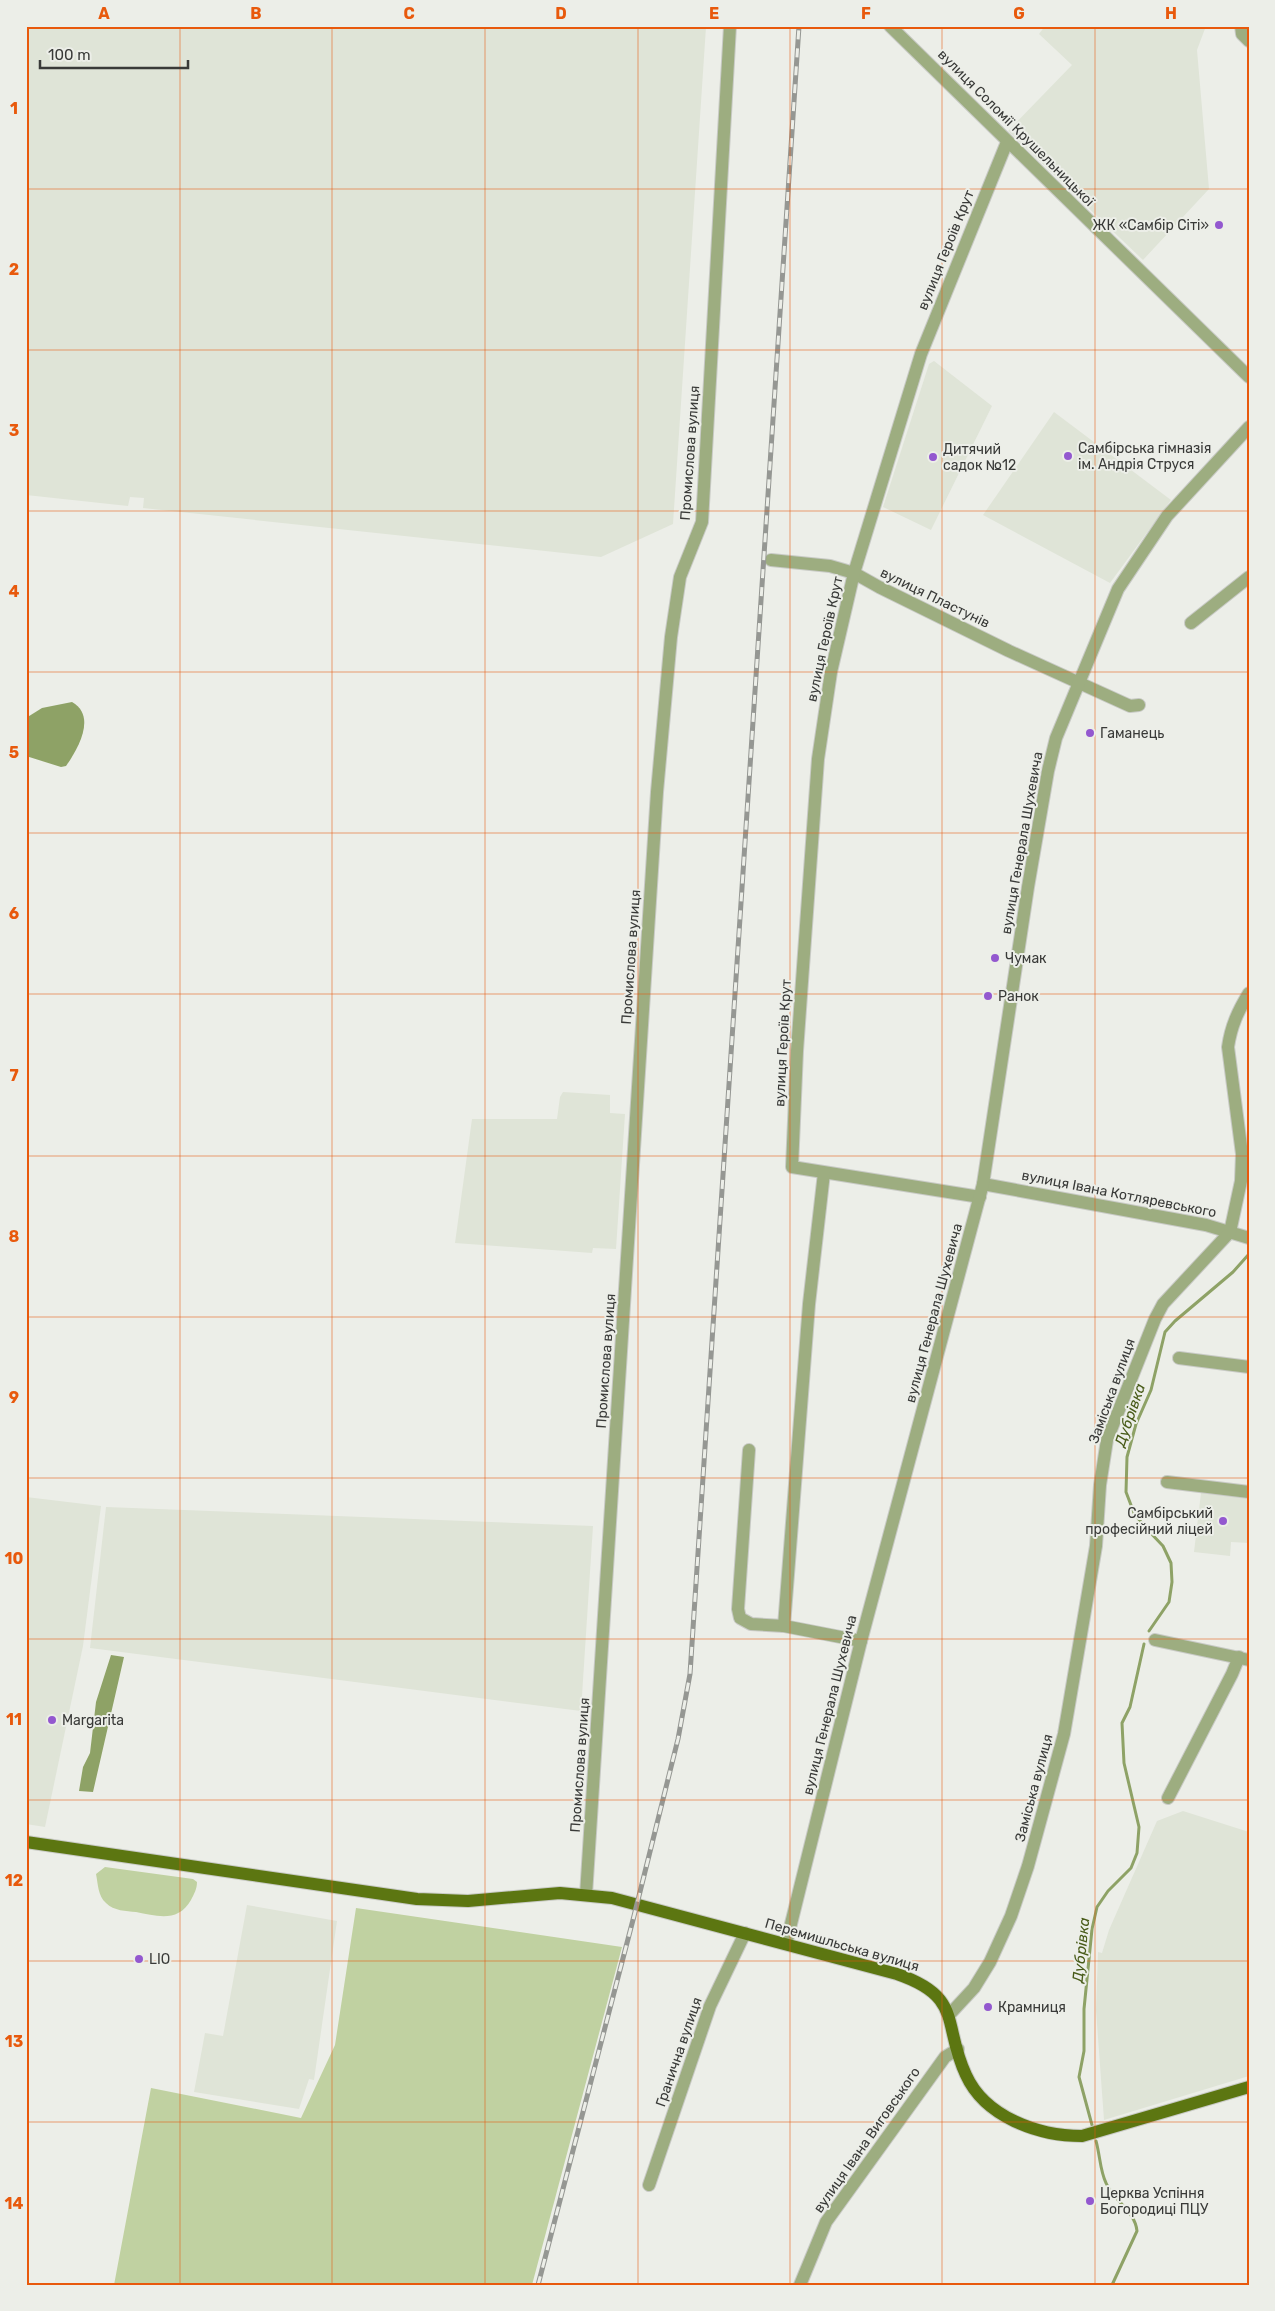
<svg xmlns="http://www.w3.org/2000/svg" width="1275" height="2311" viewBox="0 0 1275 2311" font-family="Rubik,sans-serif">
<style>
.built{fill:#dfe4d7}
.green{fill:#c0d1a1}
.water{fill:#8ea266}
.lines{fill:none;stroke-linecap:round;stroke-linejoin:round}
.stream{stroke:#8ea266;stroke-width:3}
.minor-casing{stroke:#c8cac5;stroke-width:14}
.major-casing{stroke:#c8cac5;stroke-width:14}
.minor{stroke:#9dad80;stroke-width:12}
.major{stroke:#5c7611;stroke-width:12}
.rail-casing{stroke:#959793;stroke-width:5}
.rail{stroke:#eceee8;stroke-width:3;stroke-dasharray:9;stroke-linecap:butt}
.grid{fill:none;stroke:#e8590c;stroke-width:1;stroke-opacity:0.55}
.poi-dot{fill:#9358cf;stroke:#eceee8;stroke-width:2}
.labels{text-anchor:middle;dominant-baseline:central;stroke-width:4;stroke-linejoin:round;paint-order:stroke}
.street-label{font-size:14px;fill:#393a38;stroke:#eceee8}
.poi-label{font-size:14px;fill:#393a38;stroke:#eceee8;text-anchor:start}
.water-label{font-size:15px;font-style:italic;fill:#485b19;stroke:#eceee8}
.neatline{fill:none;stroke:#e8590c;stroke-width:2}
.grid-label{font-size:16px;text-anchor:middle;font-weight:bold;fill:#e8590c}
</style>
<rect width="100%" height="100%" fill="#eceee8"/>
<g class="built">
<path d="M26 26 706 27 673 524 601 557 143 508 144 498 130 497 128 506 26 495Z"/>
<path d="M1045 26H1206L1197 50 1209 189 1143 260 1008 131 1072 65 1039 34Z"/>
<path d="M934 361 992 406 931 530 883 507 929 364Z"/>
<path d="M1054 412 1171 500 1110 583 983 515Z"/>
<path d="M563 1092 610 1095V1113L625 1114 616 1249 593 1248 592 1253 455 1243 472 1119H557L560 1097Z"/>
<path d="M1201 1493 1249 1499V1543L1231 1542 1230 1556 1194 1552Z"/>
<path d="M26 1497 101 1506 83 1646 45 1827 26 1824Z"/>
<path d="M106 1507 593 1526 581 1711 90 1648Z"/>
<path d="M1183 1811 1249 1832V2076L1104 2120 1096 2010 1098 1952 1102 1953 1109 1930 1157 1821Z"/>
<path d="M247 1905 337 1921 314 2080 309 2079 299 2109 194 2092 205 2033 223 2036Z"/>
</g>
<g class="green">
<path d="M105 1867 193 1879 197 1882C197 1889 194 1894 191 1900 178 1923 157 1916 136 1912 126 1911 114 1911 106 1903 98 1896 98 1884 96 1874Z"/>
<path d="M356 1908 622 1947 532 2285H114L151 2088 301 2118 335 2045Z"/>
</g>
<g class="water">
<path d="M72 702C97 716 78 749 66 766L61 767 26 756V718L42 708Z"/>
<path d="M111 1655 124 1657 93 1792 79 1791 83 1767 90 1753 96 1702Z"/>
</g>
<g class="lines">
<g class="stream">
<path d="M1149 1631 1169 1602 1172 1582 1171 1563 1163 1546 1144 1526 1134 1513 1126 1492 1127 1457 1136 1424 1151 1390 1165 1332 1175 1321 1233 1272 1249 1254"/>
<path d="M1092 2125 1079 2077 1084 2051V2009L1092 1929 1097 1907 1108 1891 1131 1868 1137 1853 1139 1827 1124 1763 1122 1723 1130 1707 1144 1644"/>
<path d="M1096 2141C1100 2155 1100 2171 1106 2183 1114 2201 1135 2211 1137 2231L1112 2285"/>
</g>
<g class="minor-casing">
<g id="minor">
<path d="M890 26 1249 377"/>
<path d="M1241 26 1242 34 1249 41"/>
<path d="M771 560 830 566 854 573 879 587 1009 651 1130 706 1139 705"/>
<path d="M1191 623 1249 577"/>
<path d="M983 1184 1206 1225 1249 1238"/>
<path d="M980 1197 792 1167 797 1051 818 759 831 672 854 573 921 354 1007 142"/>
<path d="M1179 1358 1249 1367"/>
<path d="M749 1450 738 1609 740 1618 751 1624 784 1626 861 1641"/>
<path d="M1167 1482 1249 1492"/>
<path d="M784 1626 809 1304 824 1173"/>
<path d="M1155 1640 1249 1660"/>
<path d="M1168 1798 1232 1674 1239 1657"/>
<path d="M586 1895 657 792 671 637 680 577 702 522 730 26"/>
<path d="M786 1944 861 1641 983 1184 1028 887 1048 771 1056 738 1118 589 1167 516 1249 427"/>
<path d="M949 2015 974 1988 990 1962 1011 1916 1028 1866 1064 1734 1096 1546 1100 1485 1107 1440 1155 1319 1163 1304 1230 1232 1241 1181 1242 1154 1228 1047C1231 1026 1238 1011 1249 993"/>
<path d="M649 2185 710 2006 745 1933"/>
<path d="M800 2285 826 2222 945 2057 958 2049"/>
</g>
</g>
<g class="major-casing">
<path id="major" d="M26 1842 417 1899 468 1901 560 1893 612 1898 897 1974C964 1997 942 2024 966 2075 985 2117 1038 2136 1082 2136L1249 2087"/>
</g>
<use href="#minor" class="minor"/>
<use href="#major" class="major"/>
<g class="rail-casing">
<path id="rail" d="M538 2285 634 1916 678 1739 690 1674 799 26"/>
</g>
<use href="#rail" class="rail"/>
</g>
<path class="grid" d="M180 26V2285M332 26V2285M485 26V2285M638 26V2285M790 26V2285M942 26V2285M1095 26V2285M26 189H1249M26 350H1249M26 511H1249M26 672H1249M26 833H1249M26 994H1249M26 1156H1249M26 1317H1249M26 1478H1249M26 1639H1249M26 1800H1249M26 1961H1249M26 2122H1249"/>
<g class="poi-dot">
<circle cx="1219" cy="225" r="5"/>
<circle cx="1068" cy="456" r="5"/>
<circle cx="933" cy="457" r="5"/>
<circle cx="1090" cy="733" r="5"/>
<circle cx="995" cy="958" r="5"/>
<circle cx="988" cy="996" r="5"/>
<circle cx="1223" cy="1521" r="5"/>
<circle cx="52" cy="1720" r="5"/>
<circle cx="139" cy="1959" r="5"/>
<circle cx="988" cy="2007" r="5"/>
<circle cx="1090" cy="2201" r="5"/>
</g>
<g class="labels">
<g class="street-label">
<text transform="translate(1016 128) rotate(45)">вулиця Соломії Крушельницької</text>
<text transform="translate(946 250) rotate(-68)">вулиця Героїв Крут</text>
<text transform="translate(690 453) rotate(-86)">Промислова вулиця</text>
<text transform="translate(935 598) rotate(26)">вулиця Пластунів</text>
<text transform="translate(825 639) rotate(-78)">вулиця Героїв Крут</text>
<text transform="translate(1022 843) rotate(-80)">вулиця Генерала Шухевича</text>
<text transform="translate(631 957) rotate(-86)">Промислова вулиця</text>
<text transform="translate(783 1043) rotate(-87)">вулиця Героїв Крут</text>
<text transform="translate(1119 1194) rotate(11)">вулиця Івана Котляревського</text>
<text transform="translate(934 1313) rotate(-75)">вулиця Генерала Шухевича</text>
<text transform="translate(606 1361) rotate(-86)">Промислова вулиця</text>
<text transform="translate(1112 1391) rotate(-70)">Заміська вулиця</text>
<text transform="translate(830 1705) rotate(-76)">вулиця Генерала Шухевича</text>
<text transform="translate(580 1765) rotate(-86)">Промислова вулиця</text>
<text transform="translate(1034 1788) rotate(-75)">Заміська вулиця</text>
<text transform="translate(842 1945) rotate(16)">Перемишльська вулиця</text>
<text transform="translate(679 2052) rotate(-71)">Гранична вулиця</text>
<text transform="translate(867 2140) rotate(-55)">вулиця Івана Виговського</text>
</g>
<g class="poi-label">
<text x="1209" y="225" text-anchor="end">ЖК «Самбір Сіті»</text>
<text x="1078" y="448">Самбірська гімназія<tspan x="1078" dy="16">ім. Андрія Струся</tspan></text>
<text x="943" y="449">Дитячий<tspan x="943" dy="16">садок №12</tspan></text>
<text x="1100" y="733">Гаманець</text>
<text x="1005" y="958">Чумак</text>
<text x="998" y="996">Ранок</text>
<text x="1213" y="1513" text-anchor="end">Самбірський<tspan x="1213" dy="16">професійний ліцей</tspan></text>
<text x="62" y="1720">Margarita</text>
<text x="149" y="1959">LIO</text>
<text x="998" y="2007">Крамниця</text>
<text x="1100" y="2193">Церква Успіння<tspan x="1100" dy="16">Богородиці ПЦУ</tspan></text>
</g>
<g class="water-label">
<text transform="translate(1130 1415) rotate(-71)">Дубрівка</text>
<text transform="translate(1081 1950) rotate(-84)">Дубрівка</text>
</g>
</g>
<rect width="1275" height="2311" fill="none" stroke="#eceee8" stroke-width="55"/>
<path d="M40 60v8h148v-8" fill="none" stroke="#393a38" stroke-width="2.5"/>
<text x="48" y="60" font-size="15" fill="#393a38" stroke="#eceee8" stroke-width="4" paint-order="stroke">100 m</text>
<rect x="28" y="28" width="1220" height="2256" class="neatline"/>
<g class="grid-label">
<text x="104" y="19">A</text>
<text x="256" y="19">B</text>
<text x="409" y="19">C</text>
<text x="561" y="19">D</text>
<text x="714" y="19">E</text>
<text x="866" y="19">F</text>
<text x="1019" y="19">G</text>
<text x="1171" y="19">H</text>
<text x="14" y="114">1</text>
<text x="14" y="275">2</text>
<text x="14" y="436">3</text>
<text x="14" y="597">4</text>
<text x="14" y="758">5</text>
<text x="14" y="919">6</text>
<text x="14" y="1081">7</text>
<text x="14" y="1242">8</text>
<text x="14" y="1403">9</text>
<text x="14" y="1564">10</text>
<text x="14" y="1725">11</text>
<text x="14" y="1886">12</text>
<text x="14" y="2047">13</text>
<text x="14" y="2209">14</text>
</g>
</svg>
